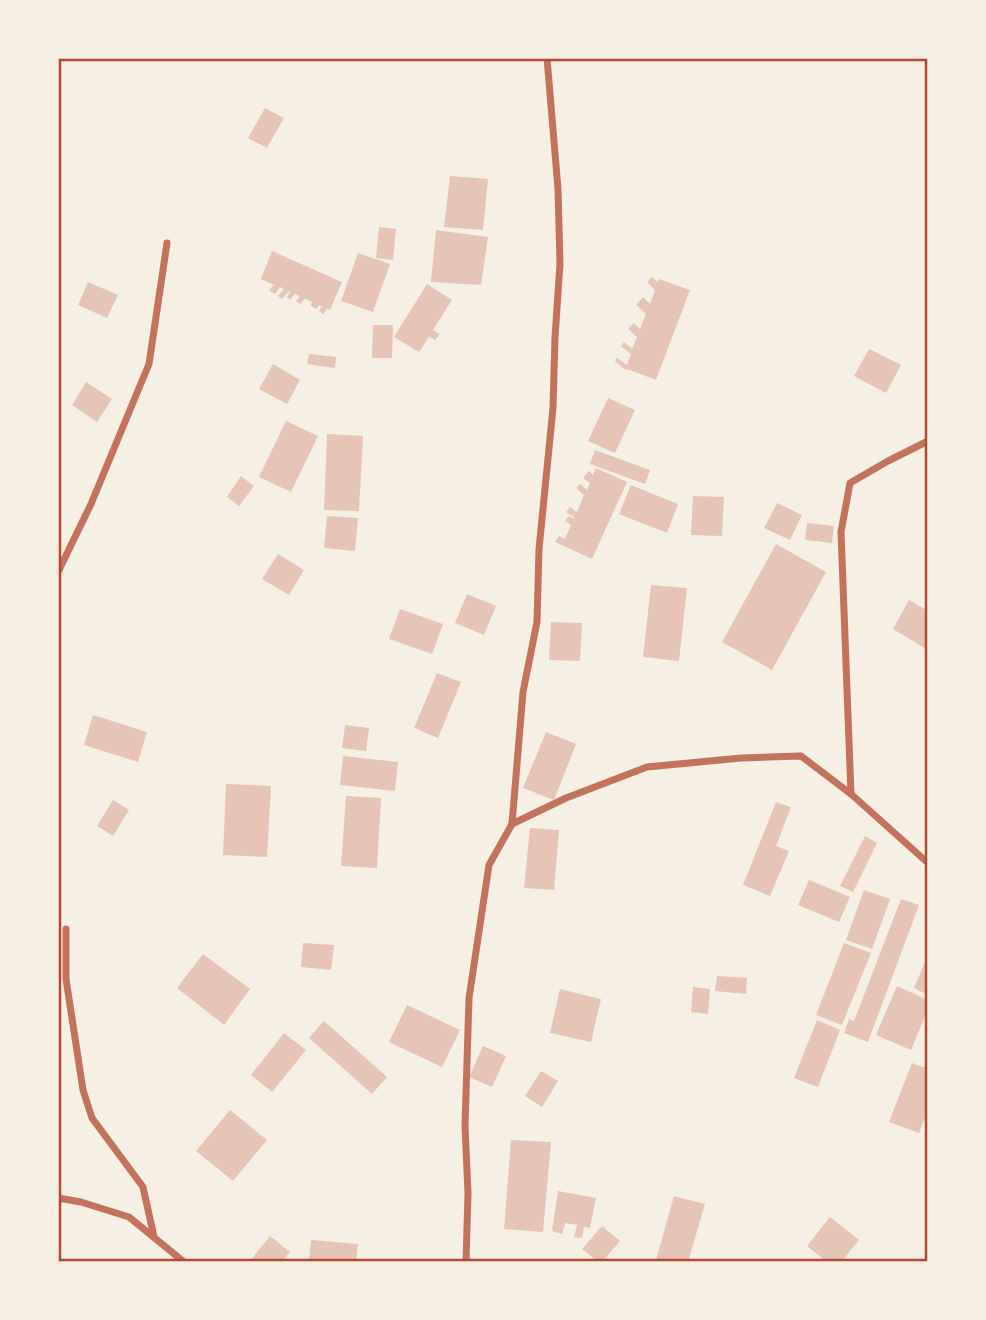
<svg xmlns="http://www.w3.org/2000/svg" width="986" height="1320" font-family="'Public Sans',sans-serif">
<rect width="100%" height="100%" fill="#f6efe4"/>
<g fill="#e6c5b7">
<path d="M265,108L284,118L267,148L248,138Z"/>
<path d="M450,176L488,179L483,230L444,227Z"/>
<path d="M379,227L396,229L393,260L376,258Z"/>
<path d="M436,230L488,237L481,285L431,282Z"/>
<path d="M272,251L342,282L330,310L327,309L323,314L319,311L322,306L319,305L316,309L310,305L312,302L305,299L300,304L296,301L300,296L295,294L290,300L287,297L290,292L289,291L282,299L278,296L284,289L280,287L275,294L269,290L274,285L261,279Z"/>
<path d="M358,253L390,264L373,312L341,301Z"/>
<path d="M652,277L658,282L659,279L690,290L656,380L627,369L626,370L615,361L617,358L627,365L631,354L621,346L624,342L632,349L637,337L628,329L634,323L640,329L646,314L636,305L643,297L650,304L655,290L647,282Z"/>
<path d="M88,282L118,295L107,318L78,305Z"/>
<path d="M427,284L452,300L433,330L440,334L435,340L429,337L419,352L394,337Z"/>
<path d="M373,325H393L392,358H372Z"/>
<path d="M869,349L901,365L886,393L854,376Z"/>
<path d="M309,354L336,357L335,368L307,364Z"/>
<path d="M273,364L300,380L287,404L259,389Z"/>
<path d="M86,382L112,399L97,422L72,405Z"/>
<path d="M608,398L635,410L615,453L588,441Z"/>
<path d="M286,421L318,436L291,492L259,477Z"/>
<path d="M327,434L363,436L359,511L324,510Z"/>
<path d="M595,450L650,470L645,484L590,464Z"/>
<path d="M596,468L627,482L592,559L555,542L559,536L565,539L571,525L565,521L569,516L574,519V517L566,512L570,507L577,512L584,495L576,488L580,484L587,490L590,483L583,478L589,471L593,475Z"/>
<path d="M241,476L254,486L239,506L227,497Z"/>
<path d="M631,485L678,504L667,533L619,514Z"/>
<path d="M693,496L724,497L722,536L691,535Z"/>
<path d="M777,503L802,515L790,540L764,528Z"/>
<path d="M327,516L358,518L355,551L324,548Z"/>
<path d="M807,523L834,526L832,543L805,540Z"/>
<path d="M776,544L826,572L772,670L722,642Z"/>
<path d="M278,554L304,570L289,595L262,579Z"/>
<path d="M651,585L687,588L679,661L643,657Z"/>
<path d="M467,594L496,606L484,635L455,623Z"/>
<path d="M909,600L928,611V650L893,629Z"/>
<path d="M400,609L443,624L432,654L389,639Z"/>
<path d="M551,622L582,623L580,661L549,660Z"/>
<path d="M437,673L461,682L438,738L414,728Z"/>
<path d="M93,715L147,732L138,762L84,745Z"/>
<path d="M345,725L369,728L366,751L342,748Z"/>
<path d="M546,732L576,744L554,800L523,788Z"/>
<path d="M343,756L398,762L395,791L340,785Z"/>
<path d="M226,784L271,786L267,857L223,855Z"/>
<path d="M346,796L381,798L377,868L341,866Z"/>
<path d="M113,800L129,810L113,836L97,826Z"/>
<path d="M776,802L791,807L776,846L789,851L770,896L743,885Z"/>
<path d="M530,828L559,830L554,890L524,888Z"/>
<path d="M865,836L877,843L853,892L840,886Z"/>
<path d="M809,880L850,897L839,922L798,905Z"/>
<path d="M864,890L890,899L872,949L846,940Z"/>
<path d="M901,899L919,905L868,1042L844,1033L849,1019L854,1021Z"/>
<path d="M303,943L334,945L331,970L301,967Z"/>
<path d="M844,943L871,953L842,1025L816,1015Z"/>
<path d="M203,954L250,989L224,1025L177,988Z"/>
<path d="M928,955V995L914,988Z"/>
<path d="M717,976L747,978L746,994L715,991Z"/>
<path d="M897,986L928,1000V1009L911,1050L876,1035Z"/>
<path d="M693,987L710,989L708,1014L691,1012Z"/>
<path d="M560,989L601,999L591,1042L550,1033Z"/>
<path d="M407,1005L460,1030L442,1067L389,1042Z"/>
<path d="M817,1020L840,1030L818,1087L794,1078Z"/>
<path d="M324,1021L387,1077L372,1094L309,1038Z"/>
<path d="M284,1033L306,1050L272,1092L251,1075Z"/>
<path d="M483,1046L506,1056L492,1087L469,1077Z"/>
<path d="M912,1063L928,1069V1110L919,1133L889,1122Z"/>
<path d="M541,1071L558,1081L542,1107L525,1096Z"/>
<path d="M230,1110L267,1140L233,1181L196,1151Z"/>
<path d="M511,1140L551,1142L543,1232L504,1229Z"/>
<path d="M558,1191L596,1198L590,1228L584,1227L582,1238L574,1237L577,1225L565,1223L562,1234L552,1231Z"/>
<path d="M674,1196L705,1204L688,1262H666L656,1260Z"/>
<path d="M830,1217L859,1240L841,1262H827L807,1246Z"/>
<path d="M602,1226L620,1241L602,1262H598L582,1249Z"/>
<path d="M270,1236L290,1252L282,1262H249Z"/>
<path d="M311,1240L358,1244L356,1262H309Z"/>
</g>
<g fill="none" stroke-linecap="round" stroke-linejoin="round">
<g stroke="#c5725c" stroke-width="7">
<path d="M58,572L91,504L149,364L167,243"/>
<path d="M851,794L841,532L850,483L888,461L928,441"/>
<path d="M512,824L523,692L537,622L539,549L553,408L555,337L560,264L558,189L547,58"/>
<path d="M66,929V979L83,1090L92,1118L143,1187L154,1237"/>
<path d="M58,1198L81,1202L129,1217L184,1262"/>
<path d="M466,1262L468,1193L465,1126L469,998L489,865L512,824L566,798L647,767L741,758L801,756L851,794L928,863"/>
</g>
</g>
<rect width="986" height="1320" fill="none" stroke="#f6efe4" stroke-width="119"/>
<rect x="60" y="60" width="866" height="1200" fill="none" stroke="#b5482f" stroke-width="2.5"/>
</svg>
